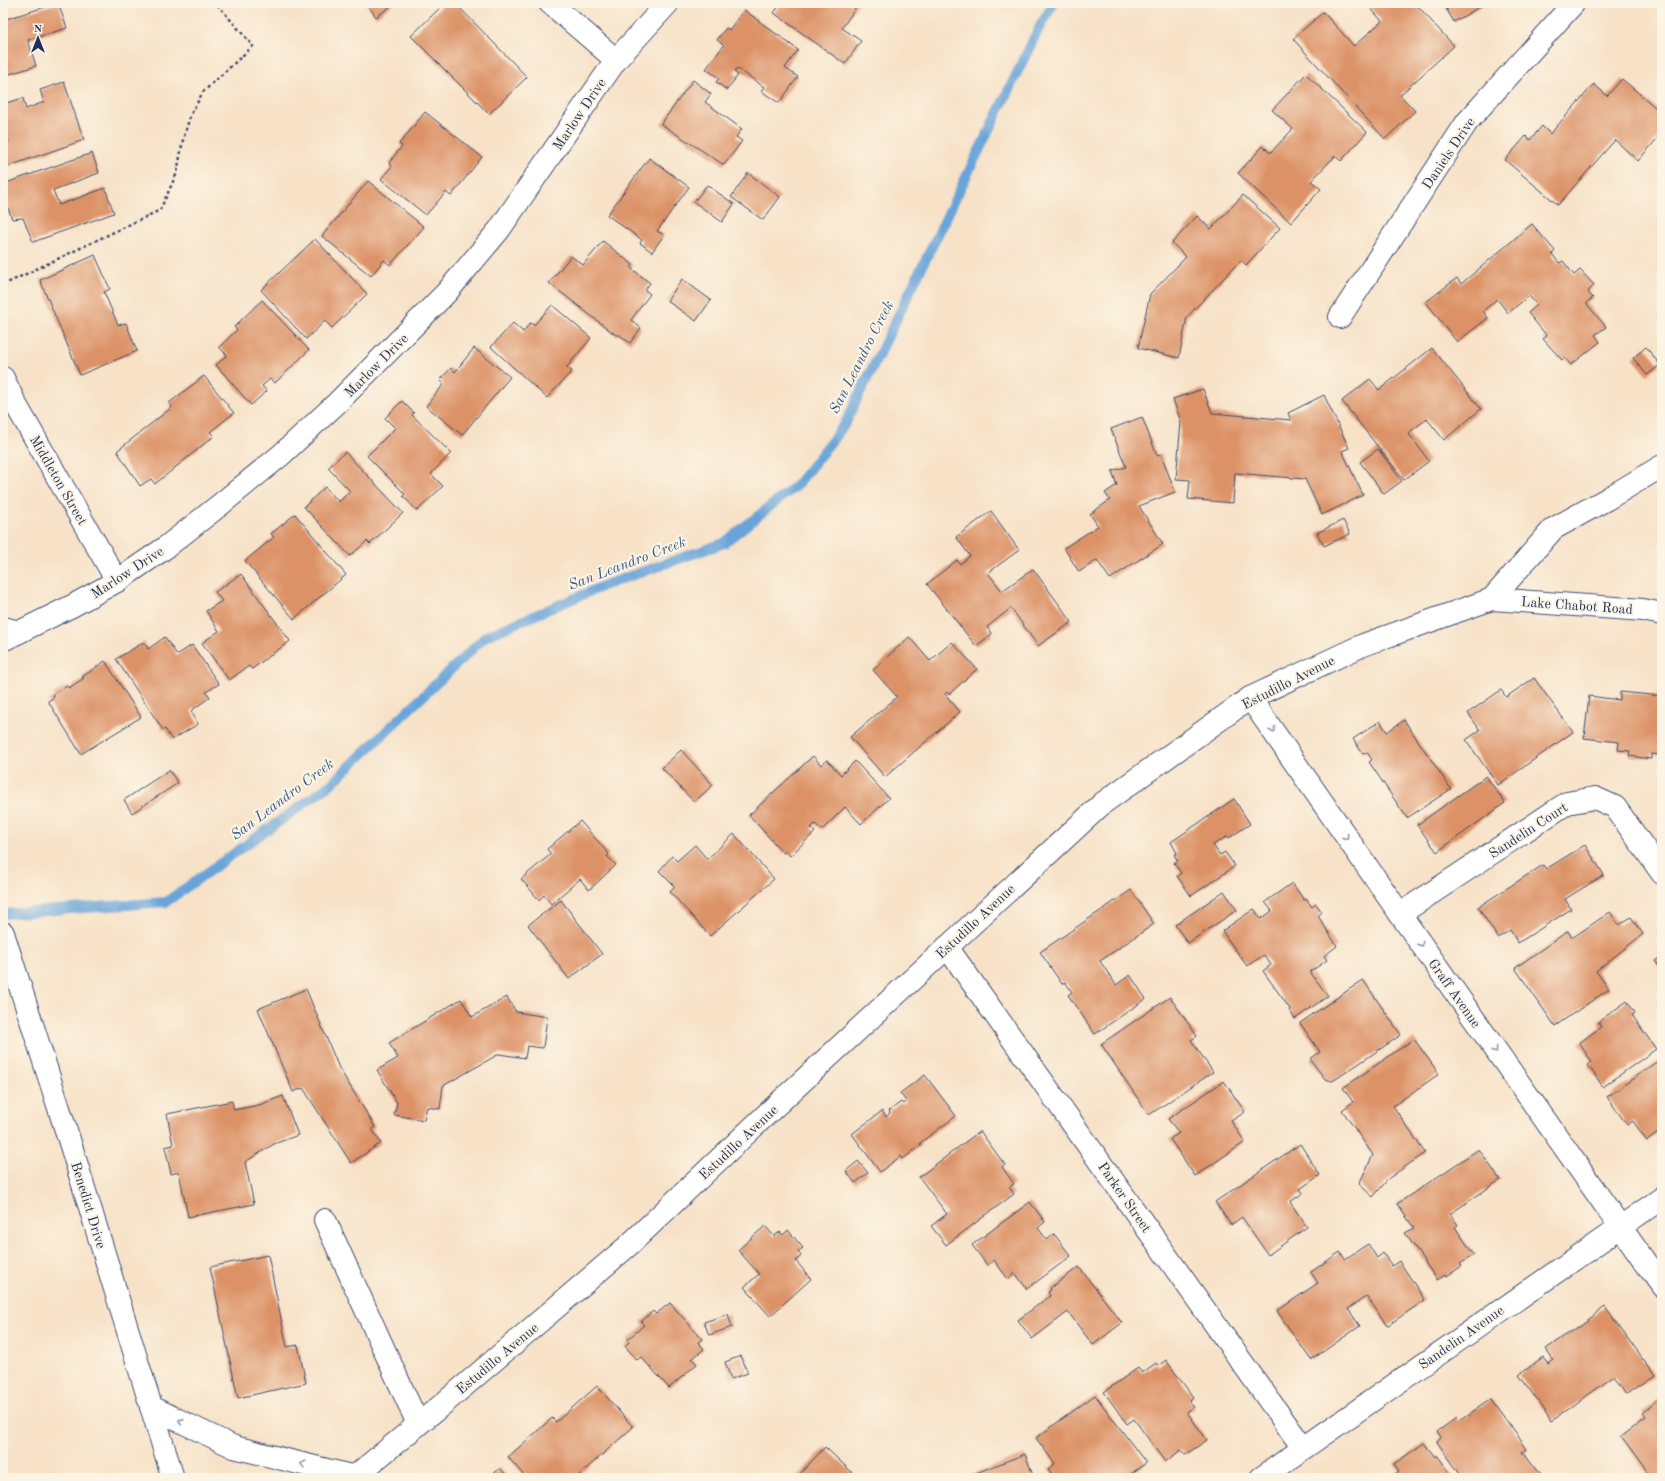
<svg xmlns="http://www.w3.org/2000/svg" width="1665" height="1481" font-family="'Old Standard TT',serif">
<rect width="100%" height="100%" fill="#fcf5e5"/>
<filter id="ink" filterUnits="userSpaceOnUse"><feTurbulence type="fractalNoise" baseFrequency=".025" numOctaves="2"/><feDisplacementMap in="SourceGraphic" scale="8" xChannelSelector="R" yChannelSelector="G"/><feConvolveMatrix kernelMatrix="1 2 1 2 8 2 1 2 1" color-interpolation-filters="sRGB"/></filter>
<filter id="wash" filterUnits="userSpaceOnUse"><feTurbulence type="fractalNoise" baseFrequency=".012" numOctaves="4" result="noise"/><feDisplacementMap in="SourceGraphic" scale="16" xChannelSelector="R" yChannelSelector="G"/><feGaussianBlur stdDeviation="0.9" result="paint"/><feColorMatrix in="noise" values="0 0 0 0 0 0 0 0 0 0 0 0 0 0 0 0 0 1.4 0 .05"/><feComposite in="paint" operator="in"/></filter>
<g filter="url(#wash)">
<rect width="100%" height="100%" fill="#f7e2c8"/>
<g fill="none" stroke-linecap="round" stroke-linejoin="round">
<path stroke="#68a4d9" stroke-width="10" d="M3,914L166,902L330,785L486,636L608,584L724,543L797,485L845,424L1039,28L1054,3"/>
</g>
<g id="blocks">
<g fill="#dc9266">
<path d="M58,3L67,28L28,40L36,66L3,76V20Z"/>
<path d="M366,3H395L376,17Z"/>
<path d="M445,3H455L527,77L489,114L411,36Z"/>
<path d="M781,3H859L842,28L861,41L845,64L774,13Z"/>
<path d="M1366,3H1415L1454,46L1400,95L1415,111L1385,139L1293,39L1323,12L1354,46L1382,21Z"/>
<path d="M1443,3H1486L1454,22Z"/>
<path d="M744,10L798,50L785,68L798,77L779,103L761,91L764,87L737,68L734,72L738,75L727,90L716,82L719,78L706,69L724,45L717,40L726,28L729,30Z"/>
<path d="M1306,74L1367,132L1341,161L1335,156L1311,181L1321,189L1291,223L1238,173L1263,146L1270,153L1293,129L1272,110Z"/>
<path d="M1622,79L1662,113V133L1638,161L1615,140L1558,205L1505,160L1526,136L1530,140L1542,126L1550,134L1594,84L1607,96Z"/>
<path d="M693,80L711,94L705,102L742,129L736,137L742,141L724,165L661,124Z"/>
<path d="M64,82L84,140L3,168V144L9,142L3,124V104L23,98L26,109L44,102L40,90Z"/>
<path d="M425,112L482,157L451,196L446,192L426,215L381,179L392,166L389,163L402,146L399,144Z"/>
<path d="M92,153L99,173L53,190L59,205L105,188L114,213L33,242L23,218L12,219L3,194V184Z"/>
<path d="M649,158L689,187L657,231L664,235L652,252L640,243L642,240L607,215Z"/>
<path d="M748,173L780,197L763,220L731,197Z"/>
<path d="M368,181L424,227L390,265L384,260L371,276L322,236Z"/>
<path d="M707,185L734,204L722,222L694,202Z"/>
<path d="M1243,195L1280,228L1246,265L1241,260L1187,317L1179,358L1138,348L1150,294L1186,257L1172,243L1197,216L1211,229Z"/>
<path d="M1532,224L1555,251L1552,254L1559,263L1563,261L1574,275L1580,270L1594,285L1588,292L1593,298L1586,303L1606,327L1595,335L1600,342L1571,365L1565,358L1562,360L1543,339L1547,336L1528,313L1537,305L1529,296L1508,313L1497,299L1483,311L1488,318L1457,342L1426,302L1457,278L1461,284Z"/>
<path d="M315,239L367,294L332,328L325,321L306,339L261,290Z"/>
<path d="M603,241L633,265L631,268L650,283L645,290L650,294L631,320L641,328L630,343L618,334L617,336L549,283L571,256L583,265Z"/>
<path d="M95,255L110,289L104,292L118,325L126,323L137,351L80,375L40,280Z"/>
<path d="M682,279L711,300L696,321L667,301Z"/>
<path d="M262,300L309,350L275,383L270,379L262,386L267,391L251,405L216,365L227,355L219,347L237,330L234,327Z"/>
<path d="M552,305L591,338L567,367L572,371L547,398L491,347L513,323L523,332L530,323L534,325Z"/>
<path d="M1646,347L1660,365L1647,375L1633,358Z"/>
<path d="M474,348L510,377L462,435L426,406L444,384L440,380L451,368L455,372Z"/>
<path d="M1432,348L1481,409L1444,440L1427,419L1412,430L1409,434L1429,461L1404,480L1342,401L1370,379L1379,390Z"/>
<path d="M204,376L234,413L210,432L214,436L155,484L151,479L140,486L117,451L172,407L169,403Z"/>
<path d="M1203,389L1212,413L1291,420L1288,413L1324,395L1349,448L1342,451L1363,495L1322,515L1305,479L1235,473L1233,503L1188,499L1190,480L1176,479L1181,422L1173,399Z"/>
<path d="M402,401L414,413L412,415L451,453L431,474L443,486L417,511L403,496L405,494L367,456L395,428L385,418Z"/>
<path d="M1142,417L1157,455L1161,454L1175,492L1139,506L1163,544L1110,579L1097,560L1079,572L1064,548L1098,526L1090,514L1110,500L1105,493L1117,485L1112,471L1126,467L1111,429Z"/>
<path d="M1378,449L1402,481L1384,494L1360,462Z"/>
<path d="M345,452L403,513L370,544L367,541L350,556L304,507L325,487L339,502L350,491L328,468Z"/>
<path d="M991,511L1019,550L988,573L1002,591L1033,569L1072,622L1038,646L1011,608L987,627L992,634L976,646L927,584L957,560L960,564L970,556L956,537Z"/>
<path d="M295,514L346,575L294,619L245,561L274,537L271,534Z"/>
<path d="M1343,520L1350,534L1324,546L1317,533Z"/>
<path d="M241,574L290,641L252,669L249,666L229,680L202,643L219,631L206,611L222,601L215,592Z"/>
<path d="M165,637L177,655L192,645L219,684L206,692L210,697L191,711L198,724L172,740L165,729L163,730L116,659L144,642L148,649Z"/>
<path d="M909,637L930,661L952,642L977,669L949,694L947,692L945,694L960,712L885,777L850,737L897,697L873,670Z"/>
<path d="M105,661L141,717L81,754L48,701L54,697L53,694L67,686L69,688L84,678L82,677Z"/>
<path d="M1534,678L1573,732L1498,785L1466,740L1480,730L1468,713L1501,690L1506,697Z"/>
<path d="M1620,692L1662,696V755L1651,754V759L1629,756L1630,751L1618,750L1619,742L1584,738L1589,696L1620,700Z"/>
<path d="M1404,720L1451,789L1407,818L1369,762L1372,760L1367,752L1363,754L1353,739L1380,721L1387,732Z"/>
<path d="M681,750L713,785L694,802L662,768Z"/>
<path d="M813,756L821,765L827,760L841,775L855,761L889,798L861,824L845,807L822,830L815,824L811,828L815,832L790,856L786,851L783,853L749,815Z"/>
<path d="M169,770L178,783L132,813L124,800Z"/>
<path d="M1486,776L1505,803L1437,852L1417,825Z"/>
<path d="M1234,799L1250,824L1229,838L1228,836L1213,845L1220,855L1225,852L1235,866L1191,896L1177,876L1181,873L1174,863L1178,861L1174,855L1177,853L1171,842Z"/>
<path d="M580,821L609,854L607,856L616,865L589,890L580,879L551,904L544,895L539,900L521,879L551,854L547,849Z"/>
<path d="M734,834L774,879L710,936L670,892L675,887L659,871L672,856L677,861L695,845L707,859Z"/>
<path d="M1585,845L1604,875L1565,899L1571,909L1518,943L1510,930L1498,938L1478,907L1543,865L1546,869Z"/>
<path d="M1292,883L1304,900L1306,899L1312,907L1316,904L1322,912L1318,916L1337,946L1324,956L1327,960L1310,972L1328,996L1295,1019L1289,1010L1290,1009L1263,971L1271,965L1264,955L1247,966L1222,931L1254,909L1261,919L1272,911L1265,902Z"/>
<path d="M1131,890L1154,924L1100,961L1116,985L1130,975L1146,999L1095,1034L1068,995L1072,992L1065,982L1062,984L1040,952Z"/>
<path d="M1224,891L1237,910L1188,943L1175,925Z"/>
<path d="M561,900L602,954L569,979L528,925Z"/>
<path d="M1610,912L1619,925L1631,917L1643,934L1596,971L1609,989L1555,1026L1515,968L1568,931L1572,938Z"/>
<path d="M1662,956V971L1655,961Z"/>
<path d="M1363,980L1401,1035L1336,1079L1332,1081L1325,1079L1310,1059L1320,1052L1300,1023Z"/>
<path d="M306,989L339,1068L375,1127L372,1129L381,1143L351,1163L303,1088L293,1092L258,1009Z"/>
<path d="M507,997L516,1012L547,1017L543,1048L527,1046L525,1058L499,1054L443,1086L440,1109L427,1107L424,1120L394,1115L397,1103L377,1070L398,1058L389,1043L461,999L472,1017Z"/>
<path d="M1170,997L1197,1036L1191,1040L1213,1072L1149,1115L1101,1044Z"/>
<path d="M1627,1001L1635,1013L1632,1015L1656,1049L1603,1087L1588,1065L1592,1062L1579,1043L1601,1027L1598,1022Z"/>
<path d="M1414,1039L1439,1074L1393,1106L1425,1153L1389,1178L1373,1197L1359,1184L1373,1155L1342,1110L1353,1102L1343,1088Z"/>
<path d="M1662,1058V1130L1647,1141L1633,1121L1627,1125L1607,1097Z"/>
<path d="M925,1075L956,1116L920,1143L921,1145L903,1159L901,1156L880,1172L852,1134L882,1111L886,1117L890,1113L889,1111L901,1102L903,1104L906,1101L900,1093Z"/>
<path d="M1224,1081L1245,1112L1231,1121L1245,1142L1195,1176L1170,1139L1179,1133L1168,1119Z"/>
<path d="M283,1096L298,1135L274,1144L245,1162L254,1204L188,1217L179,1172L171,1174L165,1147L173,1145L167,1114L232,1101L234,1110L259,1105Z"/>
<path d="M980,1131L1005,1165L1002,1167L1014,1184L1009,1187L1014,1194L946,1245L931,1226L947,1214L919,1177Z"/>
<path d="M1300,1144L1320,1175L1300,1189L1303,1193L1290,1202L1307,1227L1268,1255L1242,1217L1231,1225L1215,1202Z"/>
<path d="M1479,1149L1500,1180L1450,1214L1458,1225L1455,1227L1474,1255L1460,1264L1462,1266L1447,1276L1445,1275L1437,1280L1405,1233L1414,1228L1397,1204Z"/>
<path d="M858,1161L868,1173L855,1183L846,1171Z"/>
<path d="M1030,1202L1045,1222L1038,1228L1047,1240L1054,1234L1071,1256L1027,1289L1015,1273L1008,1279L994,1260L987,1265L972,1245Z"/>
<path d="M765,1226L774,1236L780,1232L783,1235L788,1230L803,1248L798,1252L801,1256L796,1261L811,1279L770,1316L744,1287L759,1274L738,1250Z"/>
<path d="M1368,1244L1377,1258L1383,1253L1392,1266L1399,1261L1425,1300L1387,1326L1367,1296L1348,1309L1360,1326L1311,1360L1277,1311L1318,1283L1311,1272L1340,1252L1345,1259Z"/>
<path d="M268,1255L287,1347L298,1345L306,1383L238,1398L210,1267Z"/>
<path d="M1079,1267L1122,1323L1093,1345L1068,1312L1032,1339L1018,1320L1050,1296L1048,1292L1051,1290L1050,1288Z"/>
<path d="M670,1303L702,1339L698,1342L704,1349L692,1359L697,1364L669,1388L641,1357L637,1360L625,1346L629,1342L627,1340L644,1325L641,1322L653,1311L656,1314Z"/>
<path d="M1605,1307L1654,1375L1625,1395L1613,1377L1552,1421L1519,1375L1543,1357L1548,1363L1553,1359L1546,1349Z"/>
<path d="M728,1314L732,1327L709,1335L704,1322Z"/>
<path d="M741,1356L748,1373L731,1379L725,1362Z"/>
<path d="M1166,1360L1193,1397L1189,1401L1194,1407L1187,1412L1207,1440L1185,1455L1181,1450L1165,1462L1134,1419L1127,1424L1104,1392L1138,1368L1142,1373L1156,1363L1158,1366Z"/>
<path d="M597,1386L633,1427L576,1478H526L508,1457L552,1418L556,1422Z"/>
<path d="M1095,1395L1146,1463L1125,1478H1055L1048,1469L1055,1464L1036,1438Z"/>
<path d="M1662,1397V1478H1651L1620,1436L1646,1416L1643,1412Z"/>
<path d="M1491,1399L1527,1449L1523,1452L1542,1478H1463L1437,1442L1441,1438L1437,1432L1456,1418L1459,1421Z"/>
<path d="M1424,1443L1435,1457L1437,1455L1454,1478H1390L1399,1471L1394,1464Z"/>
<path d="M825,1447L858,1478H796Z"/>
<path d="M1025,1454L1034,1478H963Z"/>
<path d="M500,1468L509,1478H489Z"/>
</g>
</g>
</g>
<g filter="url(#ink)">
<use href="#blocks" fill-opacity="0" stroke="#3c4a6e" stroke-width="1"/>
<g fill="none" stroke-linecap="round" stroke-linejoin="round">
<defs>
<g id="minor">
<path d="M550,3L616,60"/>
<path d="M1340,317L1467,122L1574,3"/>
<path d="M3,378L16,405L117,581"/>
<path d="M1492,599L1643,610L1662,614"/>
<path d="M3,640L72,606L117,581L165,548L221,504L281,455L337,403L447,292L499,230L616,60L668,3"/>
<path d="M1250,698L1400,914L1662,1286"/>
<path d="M1400,914L1567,803L1595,798L1615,807L1662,873"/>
<path d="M3,933L72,1149L173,1478"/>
<path d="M947,947L1303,1448"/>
<path d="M325,1220L418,1424"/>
<path d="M151,1407L234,1447L355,1477"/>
<path d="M353,1478L443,1404L629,1245L769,1112L1103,803L1250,698L1363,645L1492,599L1553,529L1607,499L1662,466"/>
<path d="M1261,1478L1662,1198"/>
</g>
<path id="highway" d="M3,628L19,632"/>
</defs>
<use href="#minor" stroke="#3c4a6e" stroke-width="24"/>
<use href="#highway" stroke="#3c4a6e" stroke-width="24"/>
<path stroke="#3c4a6e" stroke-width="2.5" stroke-dasharray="3 3" stroke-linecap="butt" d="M3,285L160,210L177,173L183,140L190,116L203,92L253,46L216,3"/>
<use href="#minor" stroke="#fff" stroke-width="22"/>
<use href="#highway" stroke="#fff" stroke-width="22"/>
</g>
<defs><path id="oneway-chevron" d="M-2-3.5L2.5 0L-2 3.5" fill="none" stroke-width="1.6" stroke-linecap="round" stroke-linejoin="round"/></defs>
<g stroke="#8d97ae">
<use href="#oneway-chevron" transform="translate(1273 730) rotate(55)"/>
<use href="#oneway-chevron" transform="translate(1346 837) rotate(55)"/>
<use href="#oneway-chevron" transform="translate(1421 944) rotate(55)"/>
<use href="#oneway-chevron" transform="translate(1495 1050) rotate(55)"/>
<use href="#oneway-chevron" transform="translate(181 1421) rotate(-154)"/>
<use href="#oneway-chevron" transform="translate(303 1464) rotate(-166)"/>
</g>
</g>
<g text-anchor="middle" stroke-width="4" stroke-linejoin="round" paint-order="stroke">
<g font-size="14" fill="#1b2f5e" stroke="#fcf5e5">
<text transform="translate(579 114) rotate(-56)" y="5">Marlow Drive</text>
<text transform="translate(1448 153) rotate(-56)" y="5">Daniels Drive</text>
<text transform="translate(376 365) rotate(-45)" y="5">Marlow Drive</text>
<text transform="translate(59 480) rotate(60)" y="5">Middleton Street</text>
<text transform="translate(127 572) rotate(-33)" y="5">Marlow Drive</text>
<text transform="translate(1577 605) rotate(4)" y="5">Lake Chabot Road</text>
<text transform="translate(1288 682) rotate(-27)" y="5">Estudillo Avenue</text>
<text transform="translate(1528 830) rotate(-33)" y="5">Sandelin Court</text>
<text transform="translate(975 921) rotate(-43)" y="5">Estudillo Avenue</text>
<text transform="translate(1455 993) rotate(55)" y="5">Graff Avenue</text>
<text transform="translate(738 1142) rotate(-43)" y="5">Estudillo Avenue</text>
<text transform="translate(1125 1197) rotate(55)" y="5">Parker Street</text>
<text transform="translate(89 1205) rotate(73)" y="5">Benedict Drive</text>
<text transform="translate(1461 1337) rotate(-35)" y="5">Sandelin Avenue</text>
<text transform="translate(497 1358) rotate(-40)" y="5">Estudillo Avenue</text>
</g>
<g font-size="15" font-style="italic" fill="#365889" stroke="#fcf5e5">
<text transform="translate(861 357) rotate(-63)" y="5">San Leandro Creek</text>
<text transform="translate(627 563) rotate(-21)" y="5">San Leandro Creek</text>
<text transform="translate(282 799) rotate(-37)" y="5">San Leandro Creek</text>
</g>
</g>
<rect width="1665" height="1481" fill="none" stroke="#fcf5e5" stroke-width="16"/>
<g transform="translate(38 38)" stroke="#fcf5e5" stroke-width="3" paint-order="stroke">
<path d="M0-3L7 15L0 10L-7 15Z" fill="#1b2f5e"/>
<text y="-6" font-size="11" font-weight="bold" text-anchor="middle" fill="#1b2f5e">N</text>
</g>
</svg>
